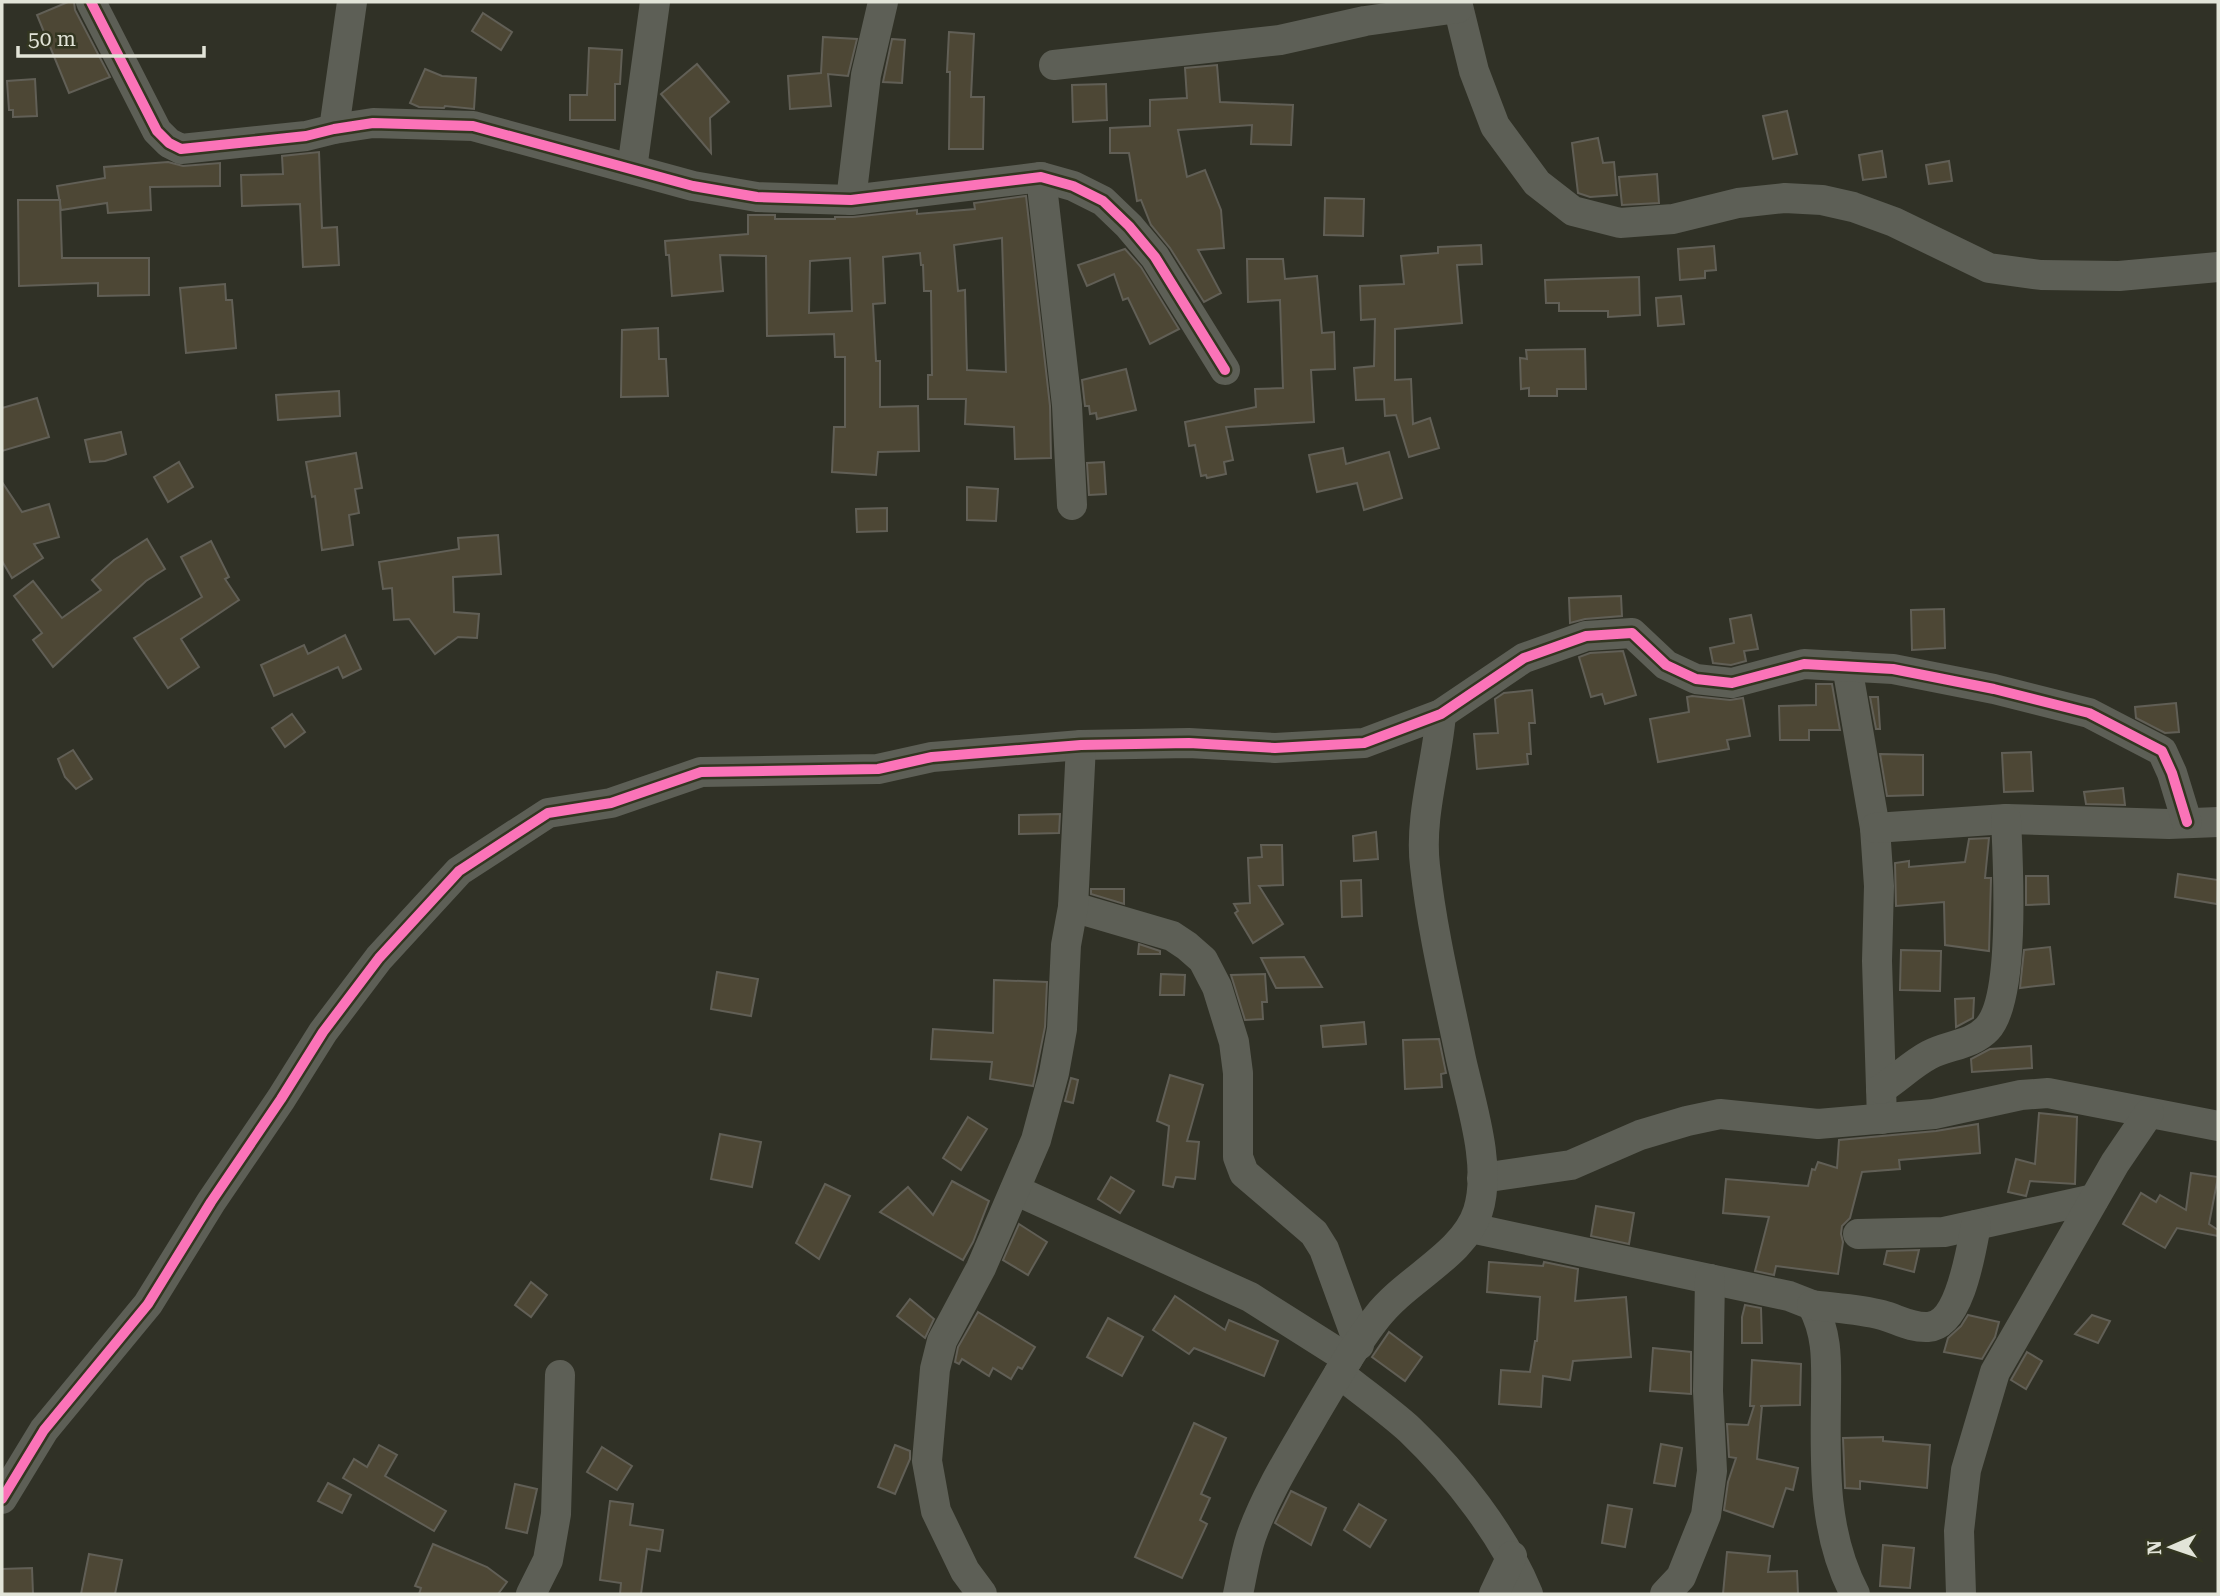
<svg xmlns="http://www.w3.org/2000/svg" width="2220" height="1596" font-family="'Roboto Serif',serif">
<rect width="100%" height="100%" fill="#303126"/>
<g fill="#4d4735" stroke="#615f56" stroke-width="2" fill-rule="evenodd">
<path d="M68,2H74L75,10L110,77L69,93L37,15Z"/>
<path d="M483,13L512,32L501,50L472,31Z"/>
<path d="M949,32L974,34L971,97H984L983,149H949L950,72H947Z"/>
<path d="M823,37L857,39L848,76L828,74L831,106L790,109L788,76L821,73Z"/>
<path d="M892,39L905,40L902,83L883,82Z"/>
<path d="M589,48L622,50L620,84H615V120H570V95H587Z"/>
<path d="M697,64L729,102L710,118L711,153L661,94Z"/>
<path d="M1217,65L1220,102L1293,105L1291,145L1251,144L1252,125L1178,130L1187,177L1205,170L1221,210L1224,248L1198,250L1221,293L1204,302L1170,248L1151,225L1141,200L1137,201L1129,153H1110V128L1150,126V100L1187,98L1185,68Z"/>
<path d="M425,69L442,76L476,78L474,109L445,106L444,108L419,107L410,103Z"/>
<path d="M35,79L37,116L13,117V110H9L7,81Z"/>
<path d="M1106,84L1107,120L1073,122L1072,85Z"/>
<path d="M1787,111L1797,154L1773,159L1763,116Z"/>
<path d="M1598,138L1603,163L1614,162L1617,195L1590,197L1578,193L1572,143Z"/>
<path d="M1882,151L1886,177L1863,180L1859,155Z"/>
<path d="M319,152L322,228L337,227L339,265L303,267L300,204L242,206L241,175L283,174L282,156Z"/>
<path d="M1949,161L1952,181L1929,184L1926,165Z"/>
<path d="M168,162L183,166L220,163V186L150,187L151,210L108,213L107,203L61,210L57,186L105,178L104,167Z"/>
<path d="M1657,174L1659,203L1622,205L1619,177Z"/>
<path d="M1026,196L1050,406L1051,458L1015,459L1014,427L965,424L966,399H928V375H932L931,291H924L923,265H921L920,253L883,257L885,303L873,304L876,361H880V407L918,406L919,451L878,452L876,475L832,472L834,427H845V357H835L834,334L767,336L766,256L720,255L723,291L672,296L669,255H666L665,241L748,234V215H775V219H835V217H853L917,210V214L975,209L974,203ZM1002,238L1006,372L967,370L965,290L958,291L954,245ZM850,258L852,311L809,313L810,261Z"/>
<path d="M1325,198L1364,199L1363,236L1324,235Z"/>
<path d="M18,200H60L62,258H149V295L98,296V283L19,286Z"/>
<path d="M1481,245L1482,264L1457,265L1462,323L1395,329V380L1411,379L1413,424L1430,418L1439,448L1409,457L1396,415L1385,416L1384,399L1356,400L1354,368L1374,366L1375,319L1361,320L1360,286L1404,284L1401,256L1438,253V247Z"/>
<path d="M1714,246L1716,270L1705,271V278L1680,280L1678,249Z"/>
<path d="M1125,249L1141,267L1179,329L1150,344L1128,298L1123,300L1114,274L1087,286L1078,265Z"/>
<path d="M1247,259H1283L1285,279L1317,276L1322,333L1334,332L1335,369L1311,370L1314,422L1226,427L1233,460L1224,462L1226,474L1207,478L1206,475L1201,476L1195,445L1189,446L1185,422L1256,407L1255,389L1283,388L1280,300L1248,302Z"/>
<path d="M1639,277L1640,315L1608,317V311H1559V303H1546L1545,280Z"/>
<path d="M225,284L226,300H232L236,348L186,353L180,288Z"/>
<path d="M1681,296L1684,324L1658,326L1656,298Z"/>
<path d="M658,328L659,359H666L668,396L621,397L622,330Z"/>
<path d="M1585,349L1586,389H1557V396H1529V388L1521,389L1520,358L1527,359L1526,350Z"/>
<path d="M1126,369L1136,410L1097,419L1096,413L1090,414L1089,406H1085L1082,380Z"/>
<path d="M339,391L340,416L278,420L276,395Z"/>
<path d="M37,398L49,437L2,451V408Z"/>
<path d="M121,432L126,454L105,461L90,462L85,440Z"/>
<path d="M1343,448L1346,464L1389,452L1402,498L1364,510L1357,483L1317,492L1309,455Z"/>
<path d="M356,453L362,488L355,489L359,513L349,515L353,545L322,550L315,496L312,497L306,462Z"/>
<path d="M179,462L193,487L168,502L154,477Z"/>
<path d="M1104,462L1106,494L1089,495L1087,463Z"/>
<path d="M2,482L22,512L49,504L59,537L34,544L43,558L12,578L2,561Z"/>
<path d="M967,487L998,489L996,521L967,520Z"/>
<path d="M887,508V531L857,532L856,509Z"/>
<path d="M498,535L501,574L453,577L454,612L479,614L477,638L458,637L435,654L409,619L394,620L392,588L383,589L379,562L459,549L458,538Z"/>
<path d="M147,539L165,569L146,581L53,667L33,640L42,633L14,596L33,581L62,618L101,590L92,580L114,560Z"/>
<path d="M211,541L229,577L225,579L239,600L181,639L199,667L168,688L134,638L202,597L181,557Z"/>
<path d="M1621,596L1622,616L1585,619L1570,623L1569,598Z"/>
<path d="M1944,609L1945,648L1912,650L1911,610Z"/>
<path d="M1751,615L1758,649L1744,651L1746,661L1731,665L1713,663L1710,648L1734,643L1730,619Z"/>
<path d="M345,635L361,669L343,678L338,667L274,696L261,665L304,645L308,654Z"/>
<path d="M1623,651L1636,695L1605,704L1602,694L1591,697L1579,657L1590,653Z"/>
<path d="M1816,684H1832L1840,730H1809V740H1780L1779,706L1816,705Z"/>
<path d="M1532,690L1535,723H1529L1531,754H1527L1528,764L1477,769L1474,734L1498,733L1495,699L1504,693Z"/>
<path d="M1692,696L1730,700L1743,698L1750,736L1727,740L1729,749L1658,762L1650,719L1689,712L1687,697Z"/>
<path d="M1870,697H1878L1880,729H1876Z"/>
<path d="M2176,703L2179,732L2165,733L2136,718L2135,707Z"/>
<path d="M292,714L305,732L285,747L272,728Z"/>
<path d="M73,750L92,779L76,789L65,777L58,759Z"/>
<path d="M2031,752L2033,791L2004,792L2002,753Z"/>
<path d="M1880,754L1923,755V795L1887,796Z"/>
<path d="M2123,788L2125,805L2086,804L2084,792Z"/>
<path d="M1060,814L1059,833L1019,834V815Z"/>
<path d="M1376,832L1378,859L1354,861L1353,836Z"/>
<path d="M1989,838L1985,878H1991L1989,951L1945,945L1944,902L1896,906L1895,863L1909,861V867L1965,862L1969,839Z"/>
<path d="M1261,845H1282L1283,885L1259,886L1283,924L1253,943L1235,913L1238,911L1234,904L1250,903L1248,858L1262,857Z"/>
<path d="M2178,874L2218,880L2217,904L2175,897Z"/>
<path d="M2026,876H2048L2049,904L2026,905Z"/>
<path d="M1361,880L1362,916L1342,917L1341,881Z"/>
<path d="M1091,889H1124V904L1091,894Z"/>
<path d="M1139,944L1160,951V954H1138Z"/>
<path d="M2050,947L2054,984L2020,988L2024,950Z"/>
<path d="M1901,950L1941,951L1940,991L1900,990Z"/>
<path d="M1304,957L1322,987L1276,988L1261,958Z"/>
<path d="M717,972L758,979L751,1016L711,1009Z"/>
<path d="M1161,974L1185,975L1184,995H1160Z"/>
<path d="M1265,974L1267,1002H1262L1263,1019L1245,1020L1231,975Z"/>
<path d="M994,980L1047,982L1045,1027L1033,1086L990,1079L992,1062L931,1059L933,1029L993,1033Z"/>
<path d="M1974,998L1973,1018L1956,1027L1955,999Z"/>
<path d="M1364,1022L1366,1044L1323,1047L1321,1026Z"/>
<path d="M1439,1039L1446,1073L1441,1074L1442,1087L1405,1089L1403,1040Z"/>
<path d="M2031,1046L2032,1068L1972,1072L1971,1059L1990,1049Z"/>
<path d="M1170,1075L1203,1085L1187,1141L1199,1142L1195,1179L1176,1177L1173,1187L1163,1185L1169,1126L1157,1121Z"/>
<path d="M1071,1078L1078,1080L1073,1103L1065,1101Z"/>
<path d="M2039,1113L2077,1117L2075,1184L2030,1181L2026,1196L2008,1192L2016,1159L2035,1164Z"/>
<path d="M968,1117L987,1129L961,1170L943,1158Z"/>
<path d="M1978,1124L1980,1153L1899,1160L1900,1169L1862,1172L1850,1218L1842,1226L1841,1234L1843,1242L1838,1274L1776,1266L1774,1275L1755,1271L1769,1217L1723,1213L1726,1179L1808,1186L1812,1169L1815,1170L1818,1162L1837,1168L1839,1140L1936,1131Z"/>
<path d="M720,1134L761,1142L752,1187L711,1179Z"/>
<path d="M2191,1173L2218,1177L2209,1224L2218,1230V1236L2177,1228L2165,1248L2123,1224L2141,1193L2156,1202L2160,1195L2186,1210Z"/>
<path d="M1111,1177L1134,1191L1120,1213L1098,1199Z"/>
<path d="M952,1181L989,1201L973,1242L963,1260L880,1212L908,1187L933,1215Z"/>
<path d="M825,1184L850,1196L819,1259L796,1243Z"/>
<path d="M1596,1206L1634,1213L1629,1244L1591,1236Z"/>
<path d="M1019,1224L1047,1242L1028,1275L1003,1260Z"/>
<path d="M1919,1250L1914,1272L1884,1264L1887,1251Z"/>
<path d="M1489,1262L1543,1266L1544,1262L1578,1269L1575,1301L1626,1297L1631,1357L1573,1361L1570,1380L1543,1376L1541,1407L1499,1404L1501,1370L1530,1372L1535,1341H1537L1540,1297L1487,1292Z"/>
<path d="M531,1282L547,1295L531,1317L515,1305Z"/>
<path d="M1175,1296L1225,1330L1229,1320L1278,1341L1264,1376L1194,1348L1189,1354L1153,1330Z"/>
<path d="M910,1299L934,1319L925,1338L897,1316Z"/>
<path d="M1745,1305L1761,1308L1762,1343H1742V1317Z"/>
<path d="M978,1312L1035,1347L1022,1369L1018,1367L1011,1379L993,1368L989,1376L962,1359L959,1364L955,1362L958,1347Z"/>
<path d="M1968,1315L1999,1322L1995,1337L1982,1359L1944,1352L1948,1338L1961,1326Z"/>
<path d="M2092,1315L2110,1321L2098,1343L2075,1334Z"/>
<path d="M1108,1318L1143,1337L1122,1376L1087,1357Z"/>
<path d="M1389,1332L1422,1357L1405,1381L1372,1357Z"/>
<path d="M1653,1348L1691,1352V1394L1650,1391Z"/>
<path d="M2027,1352L2042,1361L2026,1389L2011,1380Z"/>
<path d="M1752,1360L1801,1364L1800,1405L1760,1406H1762L1757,1459L1798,1468L1793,1490L1786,1488L1773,1527L1724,1510L1728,1482L1736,1458L1729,1457L1727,1424L1748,1425L1754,1406H1750Z"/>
<path d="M1194,1423L1226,1438L1201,1494L1210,1498L1200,1520L1207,1524L1182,1578L1135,1557Z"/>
<path d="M1883,1437V1441L1930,1445L1927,1488L1860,1481V1489L1845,1488L1843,1438Z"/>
<path d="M1661,1444L1682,1448L1675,1486L1654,1483Z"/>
<path d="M379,1445L397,1455L385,1476L446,1511L434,1531L343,1478L354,1459L367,1467Z"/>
<path d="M895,1445L910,1451V1459L895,1494L878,1487Z"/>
<path d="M602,1447L632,1466L617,1490L587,1472Z"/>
<path d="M328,1483L351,1495L342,1513L318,1501Z"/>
<path d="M515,1484L537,1489L527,1533L506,1528Z"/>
<path d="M1291,1491L1326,1508L1311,1545L1275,1523Z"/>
<path d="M610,1501L633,1504L630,1525L663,1530L660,1551L647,1549L641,1594H620L621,1583L600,1580Z"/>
<path d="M1359,1504L1386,1520L1370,1547L1344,1530Z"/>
<path d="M1608,1505L1632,1509L1625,1547L1602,1543Z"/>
<path d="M433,1544L487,1567L507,1582L498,1594H419L421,1588L415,1586Z"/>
<path d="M1883,1545L1914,1548L1910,1588L1880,1586Z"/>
<path d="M1727,1552L1770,1556L1768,1572L1797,1571L1798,1594H1723Z"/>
<path d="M89,1554L122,1560L115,1594H81Z"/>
<path d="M32,1568L33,1594H2V1569Z"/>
</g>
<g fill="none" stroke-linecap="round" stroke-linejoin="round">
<g stroke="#5d5f56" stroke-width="30">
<path d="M91,2L157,131L169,143L181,149L306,136L334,129L373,123L473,126L693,186L757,197L851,200L1041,177L1073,186L1103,201L1129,226L1155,257L1225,370"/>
<path d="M1457,2L1474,71L1495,126L1537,183L1573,211L1620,223L1673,219L1738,203L1785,198L1822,200L1853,207L1894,222L1989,268L2041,275L2119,276L2218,267"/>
<path d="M1054,65L1280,40L1365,21L1458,8"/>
<path d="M334,129L352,2"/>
<path d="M632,169L655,2"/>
<path d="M1041,177L1067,405L1072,505"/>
<path d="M851,200L866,75L883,2"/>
<path d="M1847,666L1875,828L1879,886L1877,961L1882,1119"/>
<path d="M1875,828L2006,819L2169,824L2218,822"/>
<path d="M1073,907L1172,936L1187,946L1203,960L1217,987L1234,1042L1238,1073V1157L1244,1173L1314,1233L1324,1249L1359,1345"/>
<path d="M1881,1089C1897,1079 1912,1064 1929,1055C1947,1045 1972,1045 1987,1029C2016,999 2008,862 2006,819"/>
<path d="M1482,1178L1571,1165L1640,1135L1687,1121L1720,1114L1818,1124L1934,1114L2021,1095L2048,1093L2218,1126"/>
<path d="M1015,1190L1250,1297L1348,1359"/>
<path d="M1471,1228L1789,1296L1812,1305C1829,1336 1826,1366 1826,1400C1825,1466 1823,1534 1855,1594"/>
<path d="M1858,1234L1944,1232L2094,1199"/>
<path d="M1812,1305C1835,1308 1860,1309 1882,1315C1897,1319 1911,1328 1928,1327C1960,1325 1971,1251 1976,1225"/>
<path d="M1339,1373C1362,1392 1388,1410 1410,1430C1456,1474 1504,1535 1528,1594"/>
<path d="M2,1499L44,1430L148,1304L211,1202L281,1099L323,1032L379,958L459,871L548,813L611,803L701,772L878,769L932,757L1081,745L1189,743L1275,748L1364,743L1441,714L1524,658L1586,636L1632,633L1666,665L1696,679L1732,683L1804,664L1893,669L1994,689L2089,713L2162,751L2172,773L2187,822"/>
<path d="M531,1594L548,1560L556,1514L560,1375"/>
<path d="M982,1594L965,1571L936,1511L927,1461L935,1369L942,1341L981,1268L1036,1140L1054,1073L1062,1029L1066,945L1073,907L1081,745"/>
<path d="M1238,1594C1242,1576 1245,1555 1251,1537C1266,1494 1291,1455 1314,1415C1334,1382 1353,1347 1377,1317C1406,1279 1464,1255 1478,1211C1492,1166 1471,1104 1461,1059C1448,996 1432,931 1425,866C1419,816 1437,764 1441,714"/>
<path d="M1494,1594L1512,1556"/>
<path d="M1665,1594L1681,1577L1706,1515L1712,1471L1708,1391L1710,1279"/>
<path d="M1961,1594L1959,1531L1966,1470L1995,1372L2115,1163L2149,1113"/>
</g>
<defs>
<g id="cycleway">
<path d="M91,2L157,131L169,143L181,149L306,136L334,129L373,123L473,126L693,186L757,197L851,200L1041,177L1073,186L1103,201L1129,226L1155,257L1225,370"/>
<path d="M2,1499L44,1430L148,1304L211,1202L281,1099L323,1032L379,958L459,871L548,813L611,803L701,772L878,769L932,757L1081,745L1189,743L1275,748L1364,743L1441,714L1524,658L1586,636L1632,633L1666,665L1696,679L1732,683L1804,664L1893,669L1994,689L2089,713L2162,751L2172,773L2187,822"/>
</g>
</defs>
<use href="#cycleway" stroke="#333621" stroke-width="15"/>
<use href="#cycleway" stroke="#fb73b8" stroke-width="10"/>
</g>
<rect width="2220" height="1596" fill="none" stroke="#e2e4d8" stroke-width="7"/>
<g transform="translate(2171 1547) rotate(268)" stroke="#333621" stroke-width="5" paint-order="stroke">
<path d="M0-5L12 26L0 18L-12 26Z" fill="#e2e4d8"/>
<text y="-10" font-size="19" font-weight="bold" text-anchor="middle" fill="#e2e4d8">N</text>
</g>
<path d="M18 46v10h186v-10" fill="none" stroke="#e2e4d8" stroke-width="3.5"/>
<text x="28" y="46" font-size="21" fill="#e2e4d8" stroke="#333621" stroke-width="5" paint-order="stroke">50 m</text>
</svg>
